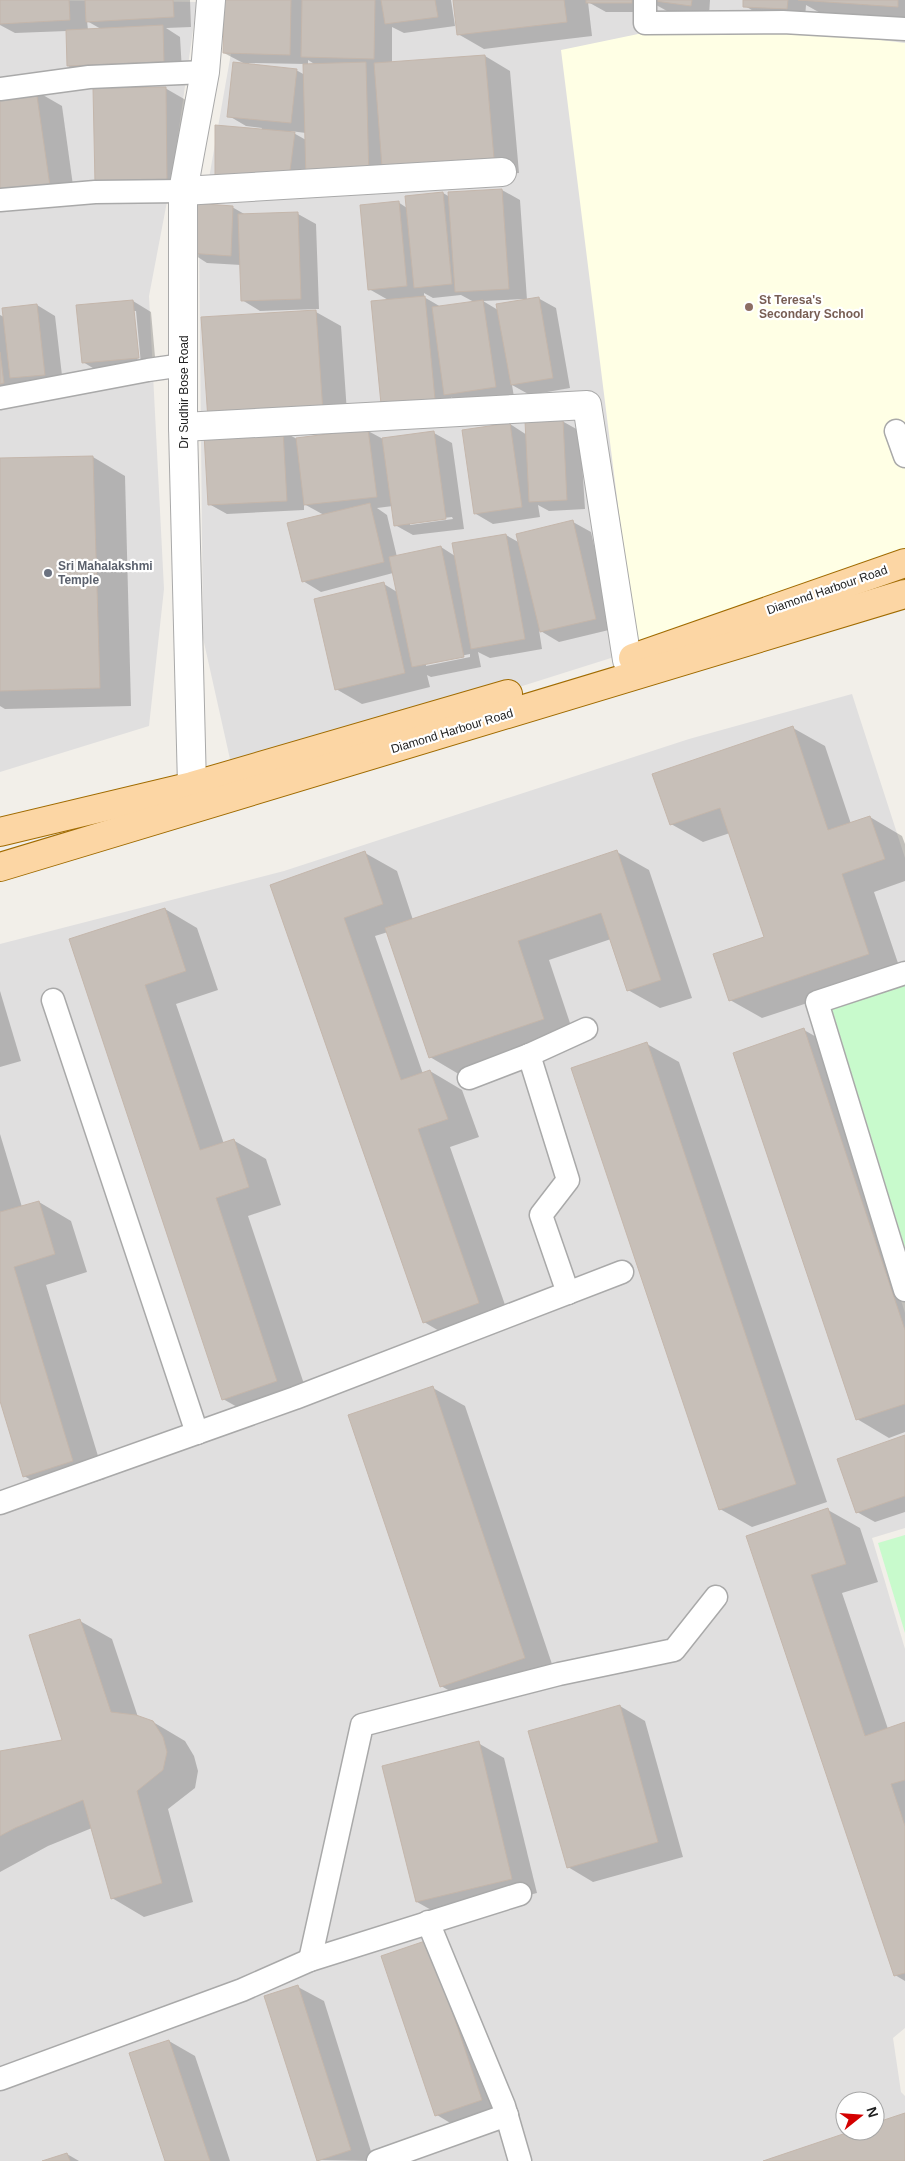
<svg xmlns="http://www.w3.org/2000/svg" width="905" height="2161" font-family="Helvetica,sans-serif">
<rect width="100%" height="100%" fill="#f2efe9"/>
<g fill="#e0dfdf" fill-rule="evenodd">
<path d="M0,0L197,2L173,170L149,296L164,589L149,726L0,772Z"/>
<path d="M233,0H905V561L741,617L234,777L203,638L199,235L237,19Z"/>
<path d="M852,694L905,858V963L805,999L905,1313V1528L872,1538L905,1649V2028L893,2038L901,2092L905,2096V2161H0V944L284,871L689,739ZM845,2101H875V2131H845Z"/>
</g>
<path fill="#ffffe5" d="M801,30L905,43V564L636,650L561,50L643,33Z"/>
<g fill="#c8facc">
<path d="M905,977V1248L830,1003Z"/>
<path d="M905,1535V1633L878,1543Z"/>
</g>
<g fill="#0003" fill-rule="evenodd">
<path d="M0,0H190L191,27L166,28L180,37L182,71L86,76L68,66L67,31L15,33L0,25ZM87,21L101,29L88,30Z"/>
<path d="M225,0H451L455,26L404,33L392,27V63L485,56L510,71L519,173L409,182L394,173V192L333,194L234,191L262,128L246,126L229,116L245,64L224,53ZM308,60L316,65H308ZM249,63L305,64V75L296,70L249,65ZM290,131L306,133V140Z"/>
<path d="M454,0H710L709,15L667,11L649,1V12H606L588,2L592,36L484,49L458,34Z"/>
<path d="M745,0H905V20L824,15L806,5L805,18L762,16L745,6Z"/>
<path d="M165,88L191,103L192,197L121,198Z"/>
<path d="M36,91L62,106L75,200L0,210Z"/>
<path d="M502,190L520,200L527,300L538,298L556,308L570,388L530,395L512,385L514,397L463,404L451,397L452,409L400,414L390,301L369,289L398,202L407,208L443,193L450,197ZM424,293L433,298L461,295L474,302L441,307L424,297ZM523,299V300L498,310L483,301Z"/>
<path d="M232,207L246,215L298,214L316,224L319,309L260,311L242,300L241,265L207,263L190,252Z"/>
<path d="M133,301L151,312L156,368L101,373L83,362ZM133,311H136L141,364H138Z"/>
<path d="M37,305L55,316L63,384L29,388L20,383L21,393L0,396V315L4,317Z"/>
<path d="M316,312L341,326L348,427L282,431L297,439L368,431L383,439L434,433L452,443L464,529L413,535L395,525L393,506L377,508L387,515L397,557L441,547L455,556L506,535L520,543L573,522L591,532L613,629L559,642L539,630L542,649L490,658L478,652L481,667L431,677L427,675L430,687L362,704L336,689L384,584L397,592L393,573L321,592L303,581L324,515L304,504V510L227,514L209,504ZM452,517L453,519L410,525V522ZM470,654V657L426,666V663Z"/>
<path d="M562,421L580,431L585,509L549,511L538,505L540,517L493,524L476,514L510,424L527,435Z"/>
<path d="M93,457L125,476L131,706L5,709L0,706V460Z"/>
<path d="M793,728L825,746L851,824L870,817L902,836L905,844V881L874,892L901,972L762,1018L730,1000L765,938L730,833L703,842L671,824Z"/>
<path d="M617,852L649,870L692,998L660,1008L628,990L611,939L549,960L575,1038L462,1076L430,1057L388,932L375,936L423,1074L430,1071L462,1090L479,1137L450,1147L511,1322L456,1341L424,1322L271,885L365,853L397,871L413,920Z"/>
<path d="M165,909L197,928L218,990L176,1004L224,1144L233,1140L266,1159L281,1205L248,1216L309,1399L255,1417L223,1399L70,940Z"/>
<path d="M0,991L21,1061L0,1067Z"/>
<path d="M804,1030L836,1048L905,1254V1432L889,1438L857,1419Z"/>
<path d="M647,1044L679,1062L827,1502L752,1527L720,1509Z"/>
<path d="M0,1134L22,1207L39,1202L71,1221L87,1272L46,1285L105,1479L56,1494L24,1476L0,1397Z"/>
<path d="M433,1388L465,1406L556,1676L473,1704L441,1686Z"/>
<path d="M905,1436V1512L875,1522L857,1512Z"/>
<path d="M828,1510L860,1528L878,1582L842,1593L888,1729L905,1724V1981L895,1975L748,1537Z"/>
<path d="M80,1621L112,1639L138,1717L153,1722L185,1741L194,1756L198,1771L195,1788L168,1809L193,1902L144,1917L112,1898L92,1828L48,1846L0,1872V1753L64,1741Z"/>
<path d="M620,1706L645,1721L683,1857L593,1882L568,1867Z"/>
<path d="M478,1743L504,1758L537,1893L442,1916L417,1902Z"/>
<path d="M428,1941L507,2114L462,2130L437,2115Z"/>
<path d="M298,1987L324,2001L374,2161L317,2160Z"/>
<path d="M169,2041L195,2056L230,2161H167Z"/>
<path d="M67,2154L79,2161H46Z"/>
</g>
<g fill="#c7bfb8" stroke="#c4b6ab">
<path d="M0,0H69L70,20L0,24Z"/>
<path d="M85,0H173L174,17L86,22Z"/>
<path d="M224,0H291L290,55L223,53Z"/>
<path d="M302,0H375L374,59L301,57Z"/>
<path d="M381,0H435L438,17L385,24Z"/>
<path d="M453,0H564L567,22L457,35Z"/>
<rect x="586" y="0" width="46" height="3"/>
<path d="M648,0H692L691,6Z"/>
<path d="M743,0H788L787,9L743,7Z"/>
<path d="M798,0H898V7Z"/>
<path d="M163,25L164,62L67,66L66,30Z"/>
<path d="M485,55L494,158L382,167L374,63Z"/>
<path d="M233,62L297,69L291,123L227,117Z"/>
<path d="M366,62L369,178L306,180L303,64Z"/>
<path d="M166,87L167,183H95L93,88Z"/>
<path d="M36,89L50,186L0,192V94Z"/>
<path d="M215,125L295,132L289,179L215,182Z"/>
<path d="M502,189L509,289L455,292L448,192Z"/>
<path d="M443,192L452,284L414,288L405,196Z"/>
<path d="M399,201L407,286L368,290L360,205Z"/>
<path d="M191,203L233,206L231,256L188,253Z"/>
<path d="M298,212L301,299L241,301L238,214Z"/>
<path d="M425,296L435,399L381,404L371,301Z"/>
<path d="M539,297L553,378L511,385L496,304Z"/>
<path d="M133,300L139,358L82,363L76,305Z"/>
<path d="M483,300L496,387L444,395L432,307Z"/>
<path d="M37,304L45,375L10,378L2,308Z"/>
<path d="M316,310L323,412L208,420L201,317Z"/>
<path d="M0,352L4,383L0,384Z"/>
<path d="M563,419L567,500L529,502L525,421Z"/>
<path d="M510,423L522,507L474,514L462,430Z"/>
<path d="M368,429L377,497L304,505L296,438Z"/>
<path d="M283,430L287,501L208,505L204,434Z"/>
<path d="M434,431L446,519L394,526L382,438Z"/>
<path d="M93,456L100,688L0,691V458Z"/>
<path d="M370,503L384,562L302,582L287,523Z"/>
<path d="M573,520L596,619L540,632L516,534Z"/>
<path d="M506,534L525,639L471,649L452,543Z"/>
<path d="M441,546L464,657L412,667L389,557Z"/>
<path d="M384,582L405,673L335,690L314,599Z"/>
<path d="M793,726L828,830L870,816L885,859L842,874L869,954L729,1001L713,954L764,937L720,808L670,825L652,774Z"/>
<path d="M617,850L661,980L627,991L601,913L518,941L544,1019L429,1058L385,928Z"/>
<path d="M365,851L383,904L344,918L401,1080L430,1070L448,1119L418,1129L479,1303L423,1323L270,885Z"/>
<path d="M165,908L186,971L145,985L200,1150L234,1139L249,1187L216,1198L277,1381L222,1400L69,939Z"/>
<path d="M804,1028L905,1330V1404L856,1420L733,1053Z"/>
<path d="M647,1042L796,1484L719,1510L571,1068Z"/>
<path d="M39,1201L55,1254L14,1267L73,1461L23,1477L0,1401V1212Z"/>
<path d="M433,1386L525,1658L440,1687L348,1415Z"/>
<path d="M905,1435V1496L856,1513L837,1459Z"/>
<path d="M828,1508L846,1564L811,1575L865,1736L905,1722V1780L891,1784L905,1826V1973L894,1976L746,1536Z"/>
<path d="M80,1619L111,1712L136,1715L153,1721L163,1737L167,1752L163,1770L137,1791L162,1883L111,1899L83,1800L15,1828L0,1836V1751L62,1740L29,1635Z"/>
<path d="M620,1705L658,1842L567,1868L528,1731Z"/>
<path d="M479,1741L512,1879L416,1902L382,1766Z"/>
<path d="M428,1940L482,2100L435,2116L381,1956Z"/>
<path d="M298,1985L351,2150L317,2161L264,1996Z"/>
<path d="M169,2040L210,2161H165L129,2053Z"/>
<path d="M905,2113V2161H763L852,2131H875V2123Z"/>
<path d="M67,2153L70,2161H42Z"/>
</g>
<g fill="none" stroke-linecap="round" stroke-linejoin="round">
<defs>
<g id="service">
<path d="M645,0V23L783,22L905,29"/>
<path d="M0,89L89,77L205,72"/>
<path d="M0,200L95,192L183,191"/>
<path d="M0,398L148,370L183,365"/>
<path d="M896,431L905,456"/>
<path d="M905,973L817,1002L905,1290"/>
<path d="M53,1000L197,1433"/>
<path d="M529,1055L568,1180L541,1215L568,1293"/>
<path d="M469,1078L529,1055L586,1029"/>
<path d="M0,1503L295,1398L622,1272"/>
<path d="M428,1922L504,2106L520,2161"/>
<path d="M310,1960L362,1725L559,1674L674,1650L716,1597"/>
<path d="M0,2079L242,1990L310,1960L520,1894"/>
<path d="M378,2161L507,2115"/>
</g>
<g id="minor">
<path d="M183,191L502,172"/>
<path d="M183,427L587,405L627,660"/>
<path d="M192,786L183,427V191L205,72L211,0"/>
</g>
<g id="primary">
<path d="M633,658L905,563"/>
<path d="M0,832L192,786L508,694"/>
<path d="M0,867L905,594"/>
</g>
</defs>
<use href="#service" stroke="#a9a9a9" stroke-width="25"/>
<use href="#minor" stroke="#a9a9a9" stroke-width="30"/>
<use href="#primary" stroke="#a06b00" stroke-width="30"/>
<use href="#service" stroke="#fff" stroke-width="22"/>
<use href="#minor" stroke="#fff" stroke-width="28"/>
<use href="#primary" stroke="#fcd6a4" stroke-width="28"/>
</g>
<circle fill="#8d6e63" stroke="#fff" stroke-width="2" cx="749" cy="307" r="5"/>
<circle fill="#6b7280" stroke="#fff" stroke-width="2" cx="48" cy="573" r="5"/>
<g text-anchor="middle" stroke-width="4.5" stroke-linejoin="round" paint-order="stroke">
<g font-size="12" font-weight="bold" fill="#785e54" stroke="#fff" text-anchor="start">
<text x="759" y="304">St Teresa's<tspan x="759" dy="14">Secondary School</tspan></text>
</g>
<g font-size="12" fill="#222" stroke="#fff">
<text transform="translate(184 392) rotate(-90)" y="4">Dr Sudhir Bose Road</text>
<text transform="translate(827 590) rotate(-19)" y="4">Diamond Harbour Road</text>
<text transform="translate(452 731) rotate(-17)" y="4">Diamond Harbour Road</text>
</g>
<g font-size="12" font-weight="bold" fill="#5b616d" stroke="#fff" text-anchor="start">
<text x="58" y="570">Sri Mahalakshmi<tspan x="58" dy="14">Temple</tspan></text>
</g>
</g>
<g transform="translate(860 2116) rotate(73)"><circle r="24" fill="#ffffff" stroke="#a7a7a7"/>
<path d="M0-4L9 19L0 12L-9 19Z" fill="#d40000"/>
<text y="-8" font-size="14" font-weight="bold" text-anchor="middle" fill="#222222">N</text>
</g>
</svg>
